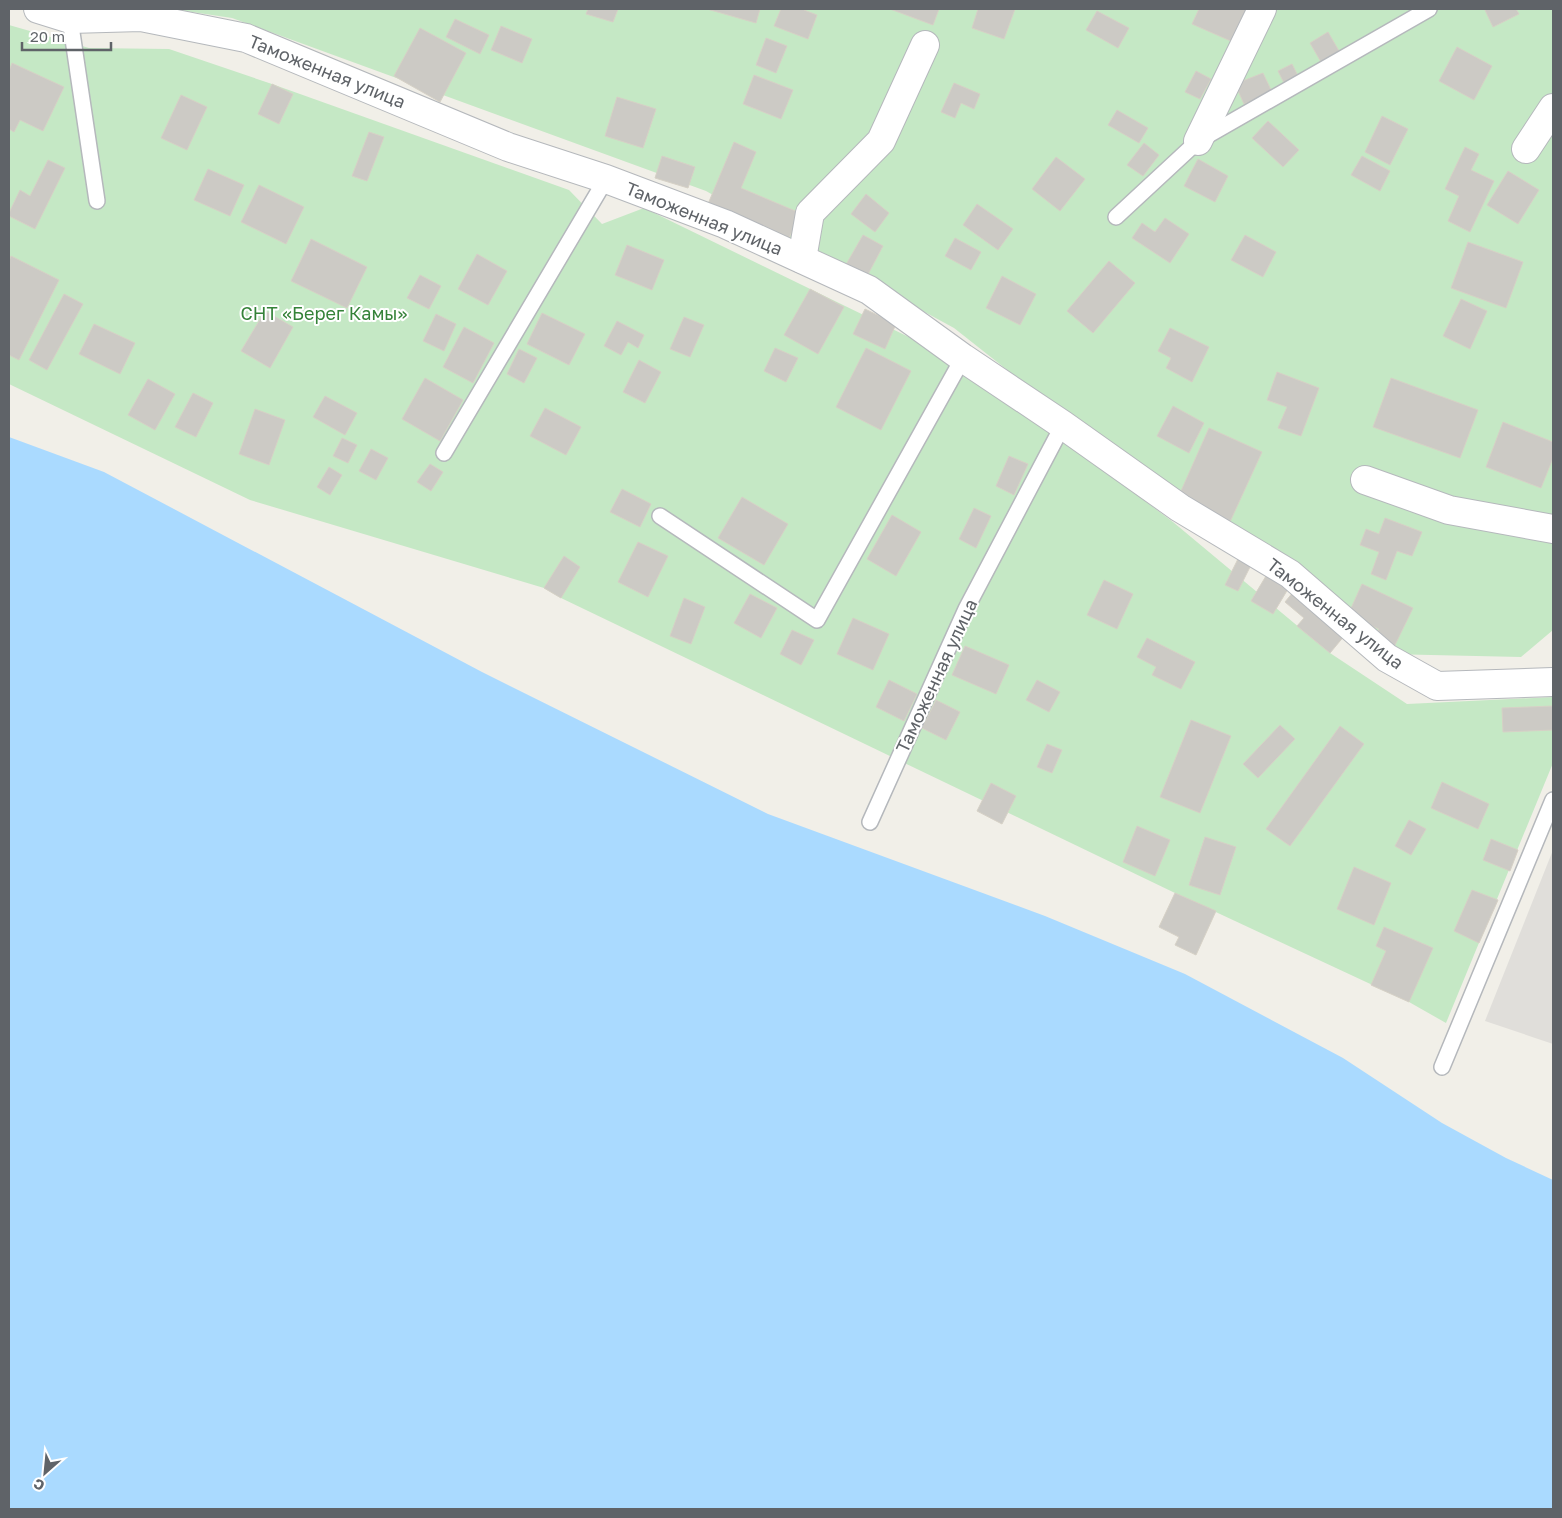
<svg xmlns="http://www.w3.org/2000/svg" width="1562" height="1518" font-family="'Golos Text',sans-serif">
<rect width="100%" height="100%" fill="#f1efe8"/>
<path fill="#e0deda" d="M1553,850V1044L1485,1021Z"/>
<g fill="#c5e8c5">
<path d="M172,9H1553V630L1521,657L1386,654L1172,500L954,328L789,238L706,191L232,18Z"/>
<path d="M9,25L89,48L169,49L272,84L569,190L602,224L644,208L958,361L1173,522L1330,653L1407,704L1553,697V763L1446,1023L1409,1002L1175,893L561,598L544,588L250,500L9,384Z"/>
</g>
<path fill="#aadaff" d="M9,437L104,472L482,672L768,814L1045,916L1185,974L1343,1058L1442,1123L1506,1158L1553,1180V1509H9Z"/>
<g fill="#cccac5" stroke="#d6d1c6">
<path d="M588,9H618L613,22L586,14Z"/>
<path d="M707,9H760L756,23Z"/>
<path d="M781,9H804V10L817,15L808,39L774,26Z"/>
<path d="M890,9H939L933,25Z"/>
<path d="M978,9H1015L1004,39L972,28Z"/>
<path d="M1199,9H1248L1233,42L1192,24Z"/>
<path d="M1487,9H1516L1519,14L1493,27L1485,10Z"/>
<path d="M1097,11L1129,28L1118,48L1086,30Z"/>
<path d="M455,19L489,35L480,54L446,37Z"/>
<path d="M501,26L532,39L522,63L491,50Z"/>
<path d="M420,28L466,53L440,102L394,76Z"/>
<path d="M1328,32L1339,51L1321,62L1310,43Z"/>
<path d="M766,38L787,46L776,73L756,65Z"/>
<path d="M1457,47L1492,66L1474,100L1439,81Z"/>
<path d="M12,63L64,87L43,131L20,120L14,132L9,129V71Z"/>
<path d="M1292,64L1299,78L1285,85L1278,71Z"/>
<path d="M1196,71L1211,79L1200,99L1185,92Z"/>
<path d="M1263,73L1272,92L1244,104L1235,84Z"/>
<path d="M754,75L793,90L781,119L743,104Z"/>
<path d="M954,83L980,94L974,109L961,103L955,118L941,112Z"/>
<path d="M272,84L293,94L279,124L258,114Z"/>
<path d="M181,95L207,107L187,150L161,138Z"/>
<path d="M617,97L656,109L643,148L605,136Z"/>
<path d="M1117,110L1148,128L1139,143L1108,125Z"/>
<path d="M1382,116L1408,129L1390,165L1365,152Z"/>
<path d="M1268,121L1299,150L1283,167L1252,138Z"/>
<path d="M369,132L384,137L367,181L352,176Z"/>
<path d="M734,142L756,152L741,188L800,213L789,238L708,204Z"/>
<path d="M1144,143L1159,155L1143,176L1127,165Z"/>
<path d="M1465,147L1479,154L1471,170L1494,181L1470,232L1448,221L1459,196L1445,189Z"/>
<path d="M662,156L695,167L688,188L655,178Z"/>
<path d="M1362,156L1390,171L1380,191L1351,175Z"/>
<path d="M1056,157L1085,179L1060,211L1032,189Z"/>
<path d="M1198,159L1228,176L1215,202L1184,186Z"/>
<path d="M48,160L65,168L35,229L9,216V213L20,190L30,196Z"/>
<path d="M208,169L244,185L230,216L194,200Z"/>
<path d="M1508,171L1539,190L1518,224L1487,205Z"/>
<path d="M259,185L304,207L286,244L241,222Z"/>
<path d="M866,194L889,213L875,232L851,214Z"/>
<path d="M977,204L1013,229L998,250L963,225Z"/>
<path d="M1165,218L1189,234L1170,263L1132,238L1142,223L1155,232Z"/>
<path d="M863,235L883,246L865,280L844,268Z"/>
<path d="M1245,235L1276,252L1263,277L1231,260Z"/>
<path d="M955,238L981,252L971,270L945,256Z"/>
<path d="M311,239L367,267L347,308L291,281Z"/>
<path d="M1468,242L1523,262L1506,308L1451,288Z"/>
<path d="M627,245L664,260L652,290L615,275Z"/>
<path d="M477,254L507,271L488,305L458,289Z"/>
<path d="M11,256L59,280L19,360L9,355V261Z"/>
<path d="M1109,261L1135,283L1093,333L1067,311Z"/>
<path d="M420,275L441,286L429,309L407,298Z"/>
<path d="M1002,276L1036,294L1020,325L986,308Z"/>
<path d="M810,289L844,307L818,354L784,335Z"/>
<path d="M64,294L83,304L47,370L29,360Z"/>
<path d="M1461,299L1487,311L1470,349L1443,336Z"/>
<path d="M865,309L896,324L885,349L853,334Z"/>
<path d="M265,311L293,327L270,368L241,351Z"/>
<path d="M542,313L585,334L569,365L527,344Z"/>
<path d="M436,314L456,324L444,351L423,341Z"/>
<path d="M684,317L704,325L690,357L670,349Z"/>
<path d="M617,321L644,335L638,348L628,342L621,355L604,346Z"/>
<path d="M94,324L135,343L120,374L79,354Z"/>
<path d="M464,327L494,343L473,383L443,367Z"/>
<path d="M1170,328L1209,347L1192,382L1166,368L1171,358L1158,351Z"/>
<path d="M775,348L798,358L786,382L764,371Z"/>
<path d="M866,348L911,371L881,430L836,407Z"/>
<path d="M519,349L537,358L524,383L507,374Z"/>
<path d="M639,360L661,372L645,403L623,392Z"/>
<path d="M1277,372L1319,388L1301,436L1278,428L1287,407L1267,400Z"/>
<path d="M425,378L463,400L440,441L402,419Z"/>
<path d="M1391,378L1478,410L1460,458L1373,427Z"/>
<path d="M148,379L175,394L155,430L128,415Z"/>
<path d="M193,393L213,403L196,437L175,427Z"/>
<path d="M325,396L357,413L345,435L313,417Z"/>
<path d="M1173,406L1204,423L1189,453L1157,436Z"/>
<path d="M545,408L581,427L566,455L530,436Z"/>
<path d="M255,409L285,420L269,465L239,454Z"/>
<path d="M1503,422L1553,442V458L1541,488L1486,467Z"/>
<path d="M1209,428L1262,452L1229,524L1177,500Z"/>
<path d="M342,438L357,445L348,463L333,456Z"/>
<path d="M371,449L388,458L376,480L359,471Z"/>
<path d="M1009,456L1028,464L1014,495L996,486Z"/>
<path d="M430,464L443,472L431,491L417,482Z"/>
<path d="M329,467L342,475L330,495L317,487Z"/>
<path d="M622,489L651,504L640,527L610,512Z"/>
<path d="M742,497L788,524L764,565L718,538Z"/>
<path d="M974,508L991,516L976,548L959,539Z"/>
<path d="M892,515L921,532L896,576L867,559Z"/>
<path d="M1385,518L1422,532L1412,556L1397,551L1386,580L1371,574L1379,552L1360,545L1366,529L1379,534Z"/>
<path d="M638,542L668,556L648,597L618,582Z"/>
<path d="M564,556L580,567L561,598L544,588Z"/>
<path d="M1239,557L1252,563L1238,591L1225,585Z"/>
<path d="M1266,576L1288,589L1273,614L1251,601Z"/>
<path d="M1104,580L1133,594L1117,629L1087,615Z"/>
<path d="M1362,584L1413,608L1394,647L1375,638L1379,629L1348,615Z"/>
<path d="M1294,591L1345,635L1330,653L1297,626L1304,618L1285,602Z"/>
<path d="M750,594L777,608L761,638L734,623Z"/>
<path d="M684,598L705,607L691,644L670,636Z"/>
<path d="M853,618L889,634L873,670L837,654Z"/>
<path d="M792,630L814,640L801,665L780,654Z"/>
<path d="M1147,638L1195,662L1181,689L1152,675L1156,667L1137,657Z"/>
<path d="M965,646L1009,665L996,694L952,675Z"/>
<path d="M889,680L917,694L904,721L876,707Z"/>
<path d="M1037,680L1060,692L1049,712L1026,700Z"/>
<path d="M936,700L960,712L946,740L922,728Z"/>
<path d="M1553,706V730L1503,732L1502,708Z"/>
<path d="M1191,720L1231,736L1200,813L1160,797Z"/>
<path d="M1280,725L1295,739L1258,778L1243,764Z"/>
<path d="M1340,726L1364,744L1290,846L1266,829Z"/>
<path d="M1047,744L1062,750L1052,773L1037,767Z"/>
<path d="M1442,782L1489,804L1478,829L1431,808Z"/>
<path d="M991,783L1016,796L1002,824L977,811Z"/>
<path d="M1409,820L1426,829L1411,855L1395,846Z"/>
<path d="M1137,826L1170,840L1155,876L1123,862Z"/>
<path d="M1205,837L1236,847L1220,895L1189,885Z"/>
<path d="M1491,839L1518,850L1510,871L1483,860Z"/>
<path d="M1354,867L1391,883L1374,925L1337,909Z"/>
<path d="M1472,890L1498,900L1479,943L1454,931Z"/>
<path d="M1175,893L1216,911L1196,955L1175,945L1179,937L1159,927Z"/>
<path d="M1384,927L1433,948L1409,1002L1371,985L1386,951L1376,946Z"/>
</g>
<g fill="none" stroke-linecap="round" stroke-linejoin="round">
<defs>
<g id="service">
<path d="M70,19L97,201"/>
<path d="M1116,217L1198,141L1429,9"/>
<path d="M444,453L606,179"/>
<path d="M660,516L817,620L963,358"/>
<path d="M870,822L966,609L1063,425"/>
<path d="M1442,1067L1553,800"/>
</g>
<g id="minor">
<path d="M38,9L70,19L141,17L246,38L508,147L606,179L725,224L869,290L963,358L1063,425L1180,508L1290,574L1387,658L1437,686L1553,682"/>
<path d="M1198,141L1262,9"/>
<path d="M1526,149L1553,108"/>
<path d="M802,259L810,213L881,141L925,45"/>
<path d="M1365,480L1449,510L1553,529"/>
</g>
</defs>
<use href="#service" stroke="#b5b8bc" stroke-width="18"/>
<use href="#minor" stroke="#b5b8bc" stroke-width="30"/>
<use href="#service" stroke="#fff" stroke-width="15"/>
<use href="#minor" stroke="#fff" stroke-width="28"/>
</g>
<g text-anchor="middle" stroke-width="4" stroke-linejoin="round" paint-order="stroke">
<g font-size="18" fill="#5f6368" stroke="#fff">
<text transform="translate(327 72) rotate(22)" y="6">Таможенная улица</text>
<text transform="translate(704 219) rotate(22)" y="6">Таможенная улица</text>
<text transform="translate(1335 614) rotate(38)" y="6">Таможенная улица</text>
<text transform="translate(937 676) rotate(-65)" y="6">Таможенная улица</text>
</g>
<g font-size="18" fill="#348238" stroke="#fff">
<text x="324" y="320">СНТ «Берег Камы»</text>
</g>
</g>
<rect width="1562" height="1518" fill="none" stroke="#5f6368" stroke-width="20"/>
<g transform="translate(45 1473) rotate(207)" stroke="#ffffff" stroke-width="4" paint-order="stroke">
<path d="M0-4L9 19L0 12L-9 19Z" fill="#5f6368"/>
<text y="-8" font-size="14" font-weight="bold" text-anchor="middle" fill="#5f6368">С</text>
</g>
<path d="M22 42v8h89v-8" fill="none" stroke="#5f6368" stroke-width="2.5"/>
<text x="30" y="42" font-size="15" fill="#5f6368" stroke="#ffffff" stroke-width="4" paint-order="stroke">20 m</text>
</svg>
